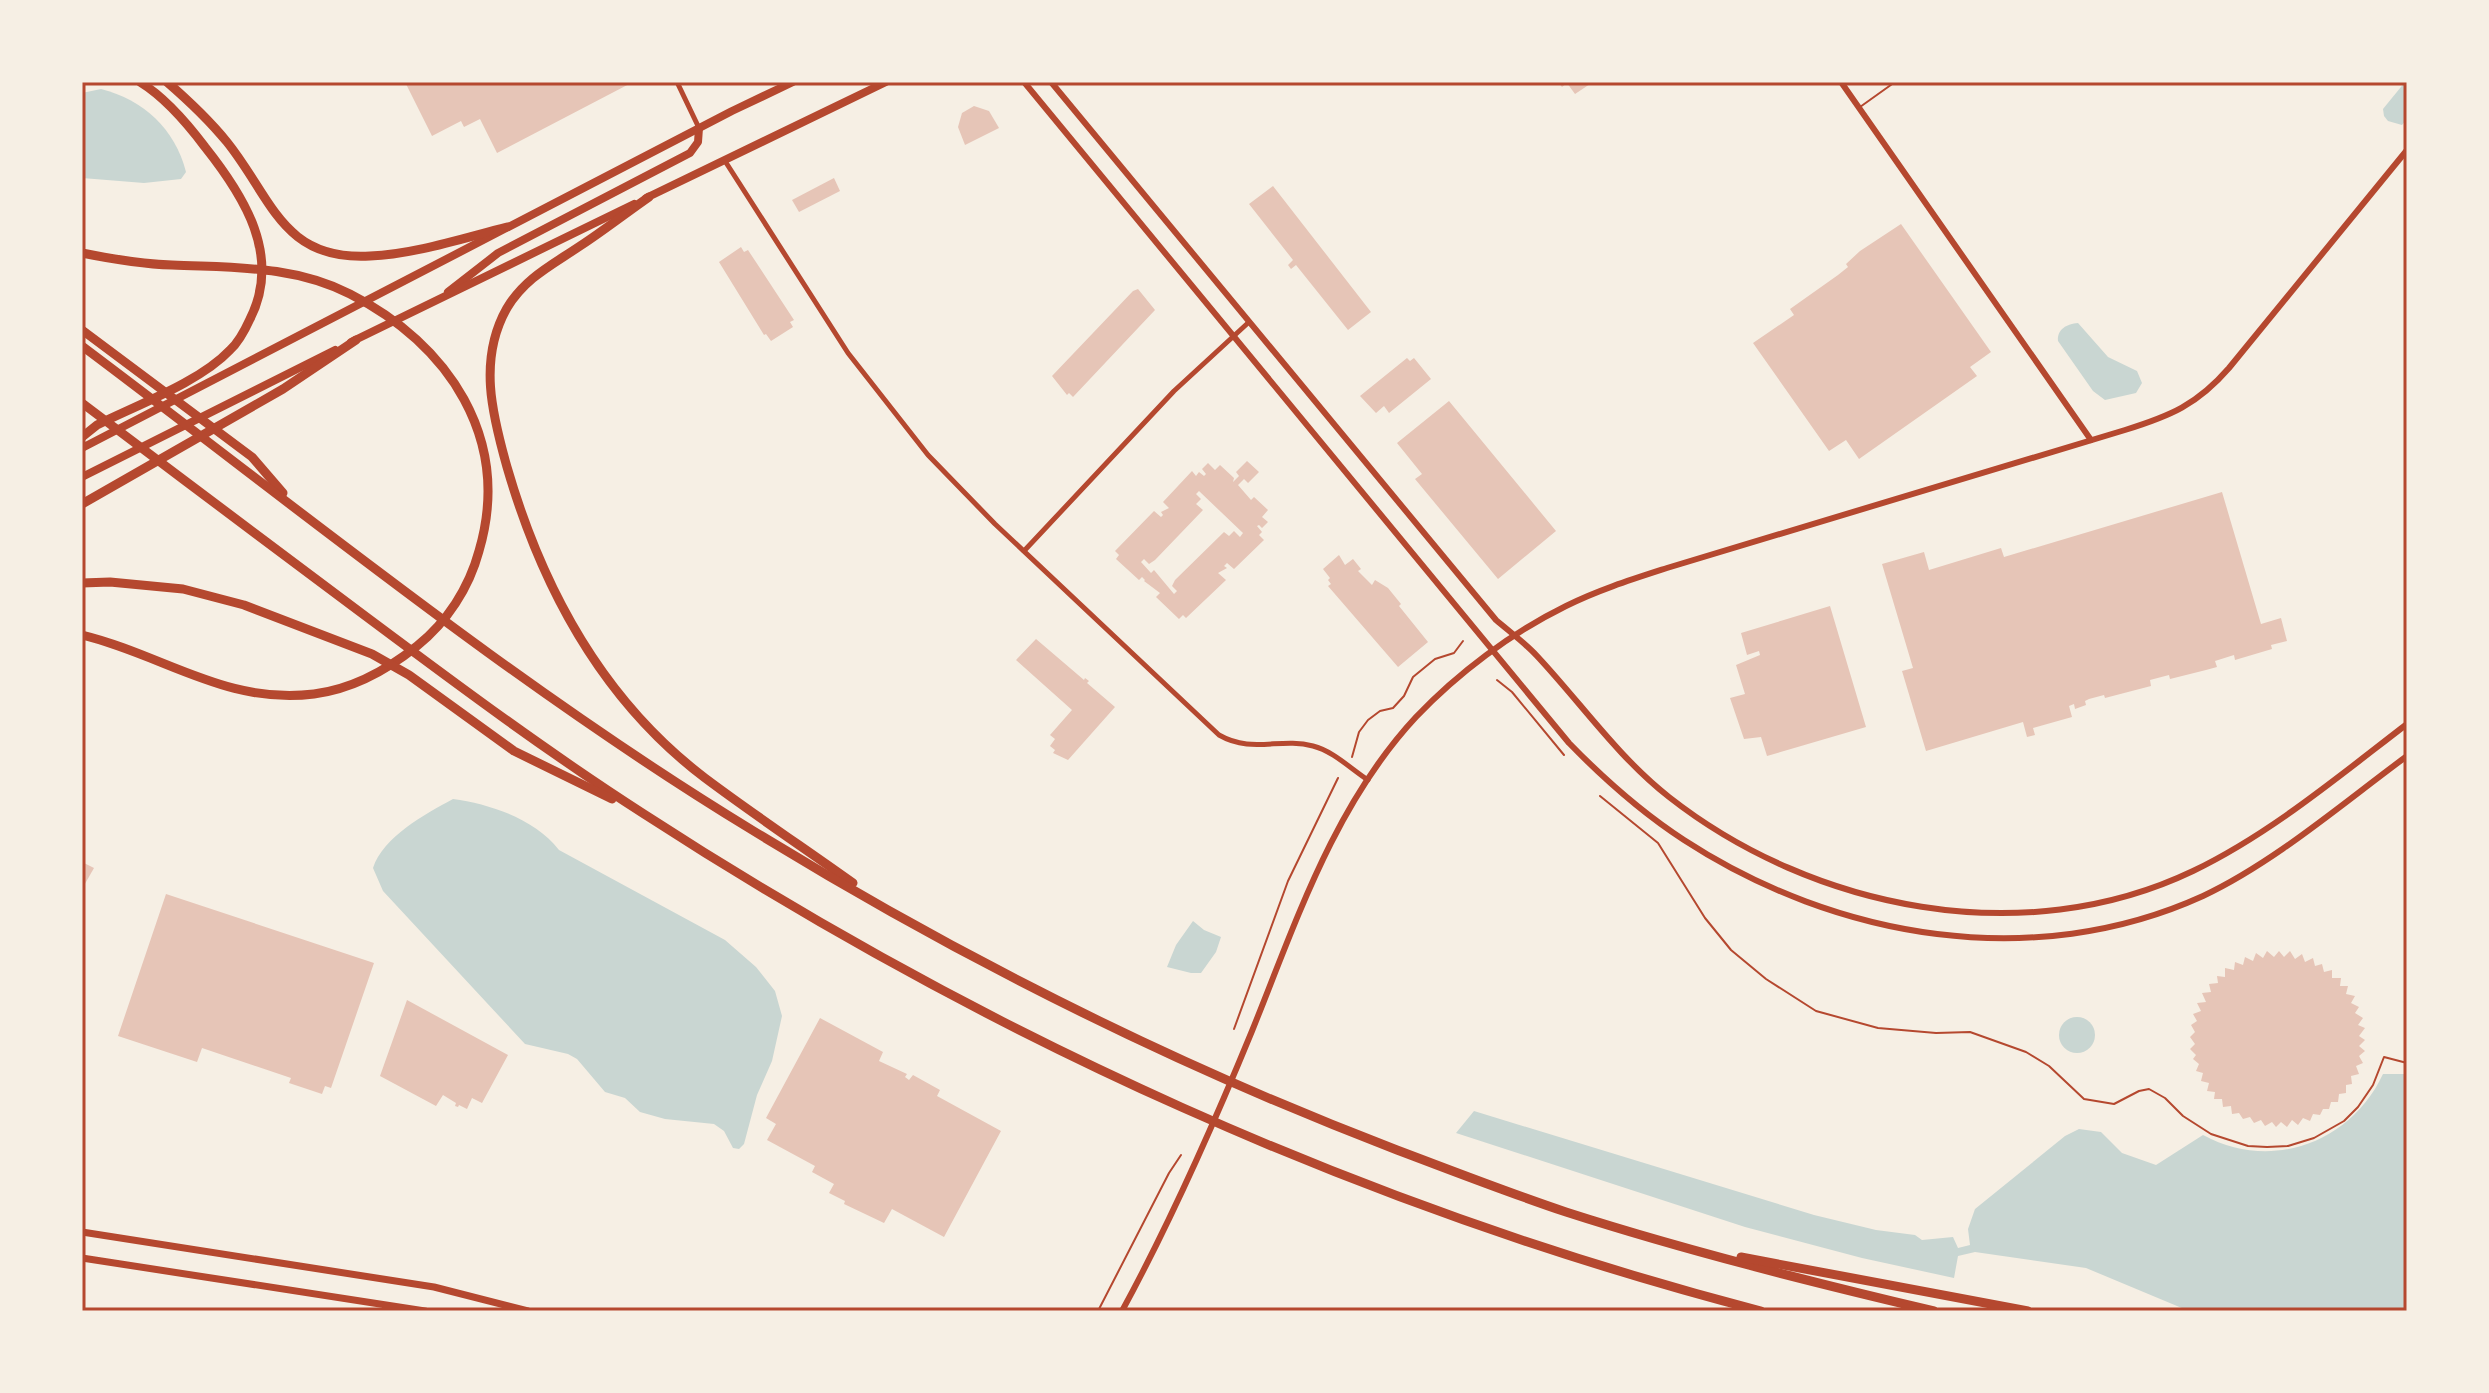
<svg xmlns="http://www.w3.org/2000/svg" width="2489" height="1393" font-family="'Playfair Display',serif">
<rect width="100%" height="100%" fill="#f6efe4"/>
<g fill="#c9d6d2">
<path d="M2405,82H2407V119L2402,125L2388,121L2384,116L2383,109Z"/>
<path d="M101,89C144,100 175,129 186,172L181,179L144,183L82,178V93Z"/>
<path d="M2078,323L2108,357L2137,371L2142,383L2136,393L2105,400L2093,391L2058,341C2057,329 2067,324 2078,323Z"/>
<path d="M453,799C490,804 535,819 559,850L725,940L756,967L775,991L782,1016L772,1061L757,1095L744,1144L739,1149L733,1148L724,1131L714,1124L665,1119L640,1112L625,1098L605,1092L577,1059L568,1054L525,1044L383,891L373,868C383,837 425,814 453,799Z"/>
<path d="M1193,921L1204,930L1221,937L1216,952L1201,973H1191L1167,967L1176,945Z"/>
<circle cx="2077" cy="1035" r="18"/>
<path d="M2383,1074H2407V1311H2189L2086,1268L1975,1252L1958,1256L1954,1278L1862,1258L1745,1227L1456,1133L1474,1111L1814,1215L1876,1230L1915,1235L1922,1240L1953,1237L1958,1248L1970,1245L1968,1229L1975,1209L2065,1136L2079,1129L2101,1132L2122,1153L2156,1165L2203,1135C2271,1172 2351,1143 2383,1074Z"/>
</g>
<g fill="#e6c5b7" fill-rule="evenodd">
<path d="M405,82H633L497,153L480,119L464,127L461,121L432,136Z"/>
<path d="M1558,82H1593L1575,94L1567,83L1562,87Z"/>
<path d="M974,106L989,111L999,128L965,145L958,127L962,113Z"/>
<path d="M834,178L840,191L799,212L792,200Z"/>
<path d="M1273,186L1371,312L1348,330L1296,265L1291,269L1288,265L1293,260L1249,204Z"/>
<path d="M1901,224L1991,352L1970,367L1977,376L1859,459L1846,440L1829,451L1753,343L1794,315L1790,309L1838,275L1848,267L1846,264L1860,251Z"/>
<path d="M741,247L744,252L748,250L794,320L790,322L793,327L771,341L766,334L764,335L719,262Z"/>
<path d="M1138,289L1155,310L1073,397L1069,393L1067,395L1052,376L1133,291Z"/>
<path d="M1407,358L1410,361L1414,358L1431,379L1389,413L1384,406L1376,413L1360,396Z"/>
<path d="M1449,401L1556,531L1498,579L1415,479L1422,474L1397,443Z"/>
<path d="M1247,461L1259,472L1248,483L1244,479L1238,485L1251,500L1254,497L1268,510L1262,517L1268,522L1262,528L1259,525L1257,526L1262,532L1259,535L1264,540L1234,569L1227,563L1224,566L1227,568L1218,573L1226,580L1186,618L1183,615L1179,619L1156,597L1160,593L1144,581L1145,580L1142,577L1139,580L1116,559L1119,555L1115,551L1154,511L1161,517L1163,515L1161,512L1169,508L1163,502L1192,471L1196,476L1199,472L1204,476L1206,474L1202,469L1208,463L1215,470L1220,465L1234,478L1233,482L1239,476L1236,472ZM1199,491L1243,533L1240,537L1234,531L1229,536L1224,532L1175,580L1172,586L1177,591L1174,594L1154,570L1151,573L1141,562L1144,559L1149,564L1155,560L1203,510L1196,504L1201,499L1196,494Z"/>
<path d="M2222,492L2261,624L2281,618L2287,641L2271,645L2272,649L2235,660L2234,655L2215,661L2217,667L2206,670L2170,679L2169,675L2150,680L2151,686L2105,698L2104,695L2089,699L2085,701L2086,705L2075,709L2074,704L2069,706L2072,717L2033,728L2035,735L2027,737L2023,722L1926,751L1902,671L1913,668L1882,564L1924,552L1929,570L2001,548L2004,557Z"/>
<path d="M1339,555L1345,565L1353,559L1361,569L1358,571L1372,585L1375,580L1388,588L1401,604L1399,606L1428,642L1398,667L1328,586L1331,584L1328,580L1330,578L1323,569Z"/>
<path d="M1830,606L1866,727L1767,756L1761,737L1744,739L1730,698L1745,694L1736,665L1760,655L1759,651L1747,655L1741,633Z"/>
<path d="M1036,639L1084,680L1085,678L1089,681L1087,683L1115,707L1068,760L1053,753L1055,750L1050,746L1055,739L1050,735L1072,710L1016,660Z"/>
<path d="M82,862L94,868L82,889Z"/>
<path d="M166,894L374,963L331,1088L325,1086L322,1094L289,1083L291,1078L202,1048L197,1062L118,1036Z"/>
<path d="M2267,951L2274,957L2279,951L2284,957L2290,951L2295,959L2302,954L2305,962L2313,958L2315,966L2322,964L2324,972L2332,970V978H2341L2340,986H2348L2346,994L2355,996L2351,1003L2359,1007L2355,1013L2363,1018L2358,1025L2365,1028L2359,1036L2365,1040L2359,1046L2365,1051L2359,1056L2363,1063L2356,1066L2359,1074L2351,1076L2352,1084L2346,1085V1093L2339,1094L2338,1102H2331L2329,1109H2323L2320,1115L2313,1114L2310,1121L2303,1118L2298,1125L2292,1120L2287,1127L2281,1122L2276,1127L2272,1122L2265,1126L2261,1120L2254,1123L2250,1117L2243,1119L2239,1113L2232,1114L2231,1106L2223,1107L2222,1099H2214L2215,1092L2207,1091L2209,1083L2201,1081L2203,1073L2196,1071L2199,1064L2193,1059L2196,1055L2190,1049L2195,1044L2190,1037L2195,1032L2191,1025L2197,1021L2193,1014L2201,1011L2197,1003L2206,1002L2202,993L2211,992L2209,984L2218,983L2217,976L2225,977V968L2234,970L2235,962L2243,965L2245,957L2253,961L2256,953L2263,958Z"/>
<path d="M407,1000L508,1055L482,1103L472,1098L467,1109L459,1105L458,1107L455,1106L456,1103L443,1095L436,1106L380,1076Z"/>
<path d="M820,1018L883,1052L879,1061L907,1074L905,1077L909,1080L913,1075L940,1090L937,1096L1001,1131L944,1237L892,1209L884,1223L844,1204L845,1201L829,1193L834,1184L812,1172L815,1166L767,1140L776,1124L766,1118Z"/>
</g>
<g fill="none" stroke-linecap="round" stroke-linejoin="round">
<g stroke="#b5482f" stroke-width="2">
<path d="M1497,680L1512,692L1564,755"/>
<path d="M1352,757L1359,732L1368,720L1380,711L1393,708L1404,696L1413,677L1435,659L1454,653L1463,641"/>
<path d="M1600,796L1658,843L1705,918L1731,950L1766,979L1816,1011L1878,1028L1936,1033L1970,1032L2026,1052L2049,1066L2084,1099L2114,1104L2139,1091L2149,1089L2165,1098L2183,1116L2211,1134L2248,1146L2267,1147L2288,1146L2314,1138L2344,1121L2358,1107L2373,1085L2384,1057L2407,1063"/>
<path d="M1234,1029L1288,881L1338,778"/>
<path d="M1098,1311L1169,1173L1181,1155"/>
</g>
<path stroke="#b5482f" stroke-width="2" d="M1860,107L1895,82"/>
<g stroke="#b5482f" stroke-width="5">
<path d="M677,82L699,128"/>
<path d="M725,161L848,353L928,455L995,524L1219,735C1252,754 1280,737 1313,746C1333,751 1351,769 1368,780"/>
<path d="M1024,551L1174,391L1249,322"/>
</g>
<g stroke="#b5482f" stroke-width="6">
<path d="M1024,82L1569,743C1604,779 1641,812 1684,840C1836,939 2034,973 2203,896C2275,862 2343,803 2407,756"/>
<path d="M1051,82L1496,620C1510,632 1525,643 1537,656C1581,703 1618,757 1669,797C1813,910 2024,952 2193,871C2270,834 2339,776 2407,724"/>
<path d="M1841,82L2091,440"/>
<path d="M1122,1311C1171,1221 1213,1126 1252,1031C1296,922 1334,805 1416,717C1458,673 1511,633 1566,606C1598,590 1633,579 1667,568L2125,430C2170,416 2197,405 2229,368L2407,150"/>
</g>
<g stroke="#b5482f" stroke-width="7">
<path d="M82,1232L434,1287L528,1311"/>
<path d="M82,1258L425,1311"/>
</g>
<g stroke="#b5482f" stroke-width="8">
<path d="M646,198L886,82"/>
<path d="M448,292L498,253L690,153L698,142L699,128"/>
<path d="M351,342L634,204"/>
<path d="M82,448L732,111L793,82"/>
<path d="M82,477L335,350"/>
</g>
<g stroke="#b5482f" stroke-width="9">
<path d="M167,82C189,101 209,120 227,142C272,198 282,261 370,256C416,254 463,238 507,227"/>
<path d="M649,197C626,213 603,231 580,246C552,265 525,278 507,308C478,359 492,414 507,467C542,588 602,700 705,778C753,814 804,848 853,883"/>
<path d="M82,253C112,259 142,264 172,265C234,268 293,265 350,294C449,344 512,439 479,551C469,588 447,622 417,646C387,670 353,689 314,694C226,705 164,655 82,635"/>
<path d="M82,330L252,457L283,493"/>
<path d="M82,346C302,511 517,687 752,830C957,956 1172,1064 1397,1150C1453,1171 1509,1193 1566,1212C1687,1251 1811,1282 1934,1311"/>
<path d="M82,403C177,475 273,547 368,618C459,686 549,753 644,814C987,1037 1364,1208 1761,1311"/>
<path d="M82,437L97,425C137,405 200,382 230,350C239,342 245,330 250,319C282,256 244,196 205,147C187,123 166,98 140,82"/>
<path d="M82,504L283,389L356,340"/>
<path d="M82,583L110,582L183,589L244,605L372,654L409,675L514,751L612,799"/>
<path d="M1741,1257L2028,1311"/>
</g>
</g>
<rect width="2489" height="1393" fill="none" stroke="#f6efe4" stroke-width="168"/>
<rect x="84" y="84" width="2321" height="1225" fill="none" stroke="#b5482f" stroke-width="3"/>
</svg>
